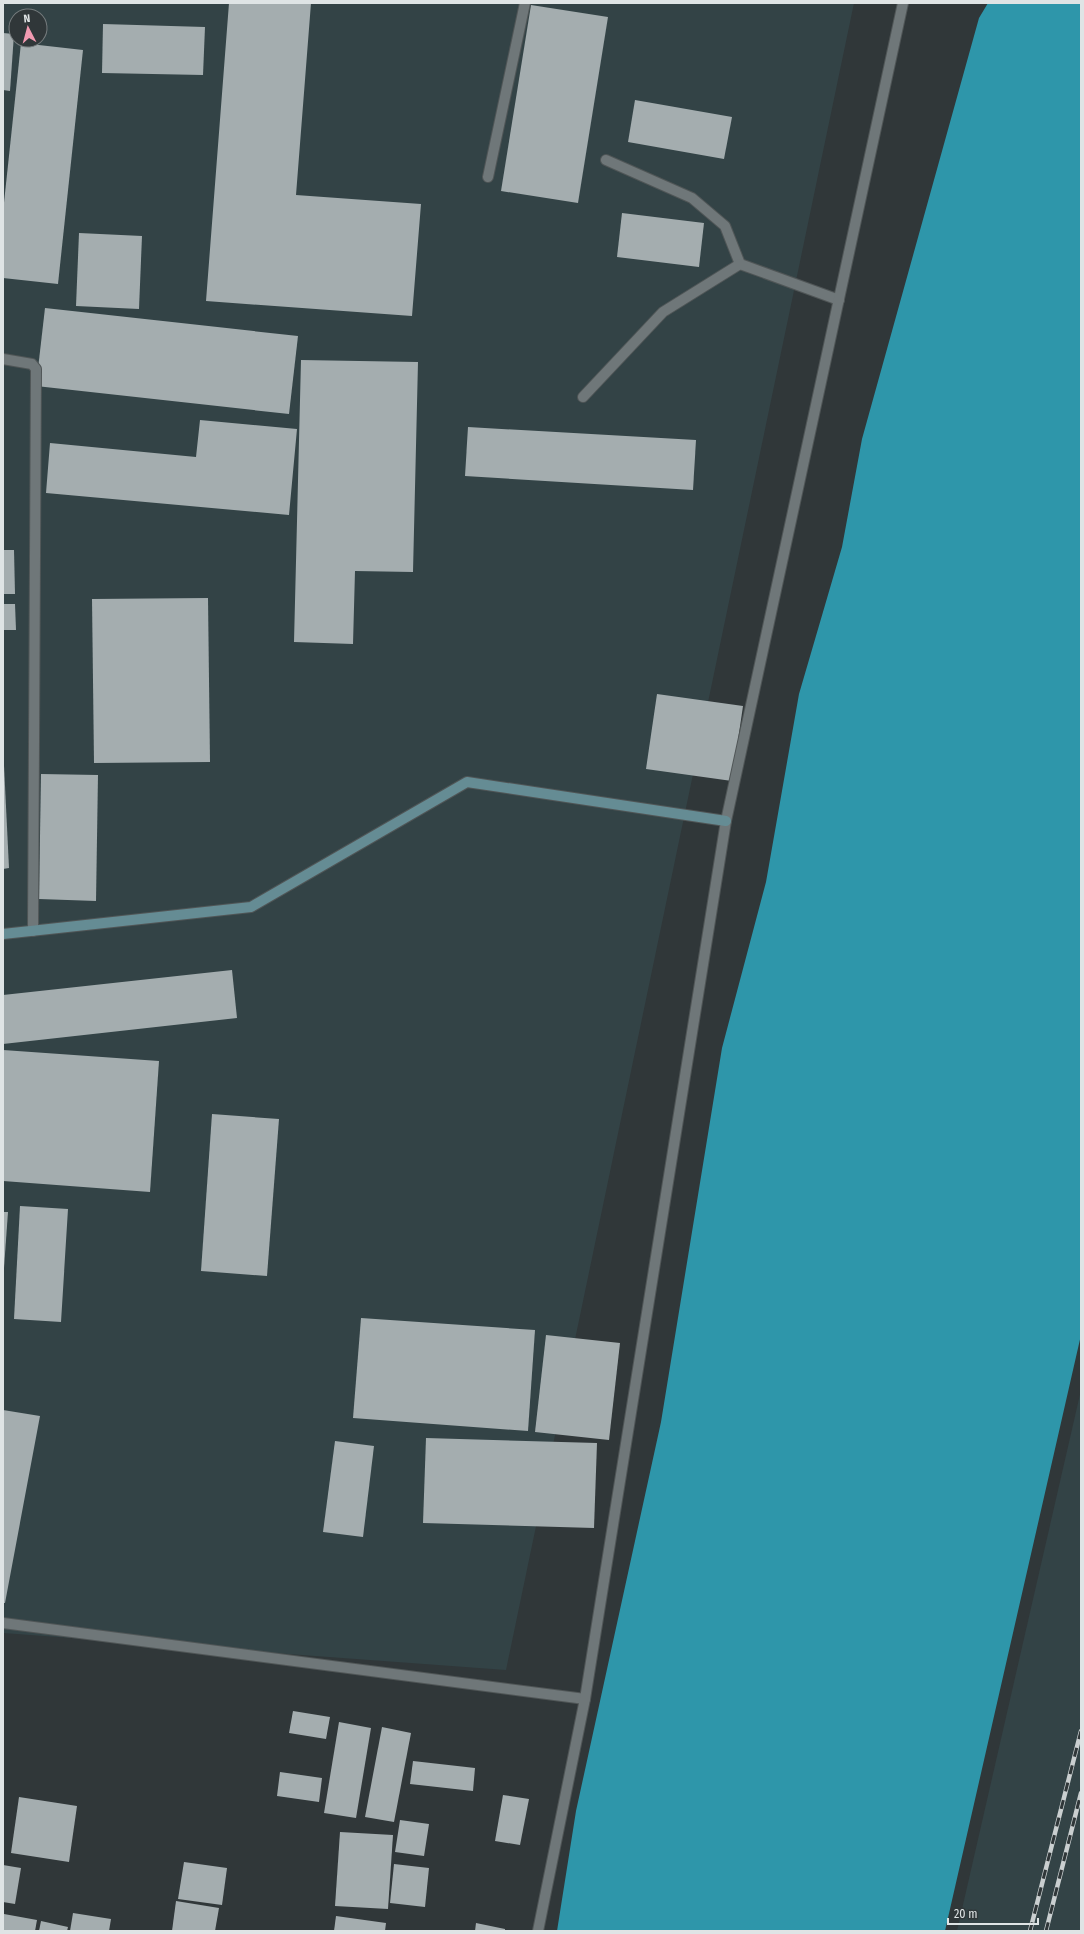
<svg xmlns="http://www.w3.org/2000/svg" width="1084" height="1934" font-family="'Fira Sans Condensed',sans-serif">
<rect width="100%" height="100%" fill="#303739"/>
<g fill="#334346" fill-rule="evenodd">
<path d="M3,3H854L506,1670L3,1633ZM16,16H40V40H16Z"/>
<path d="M1081,1390V1931H957Z"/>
</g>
<path fill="#2e96aa" d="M988,3H1081V1335L945,1931H557L576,1811L661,1422L722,1048L766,882L799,694L842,547L862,439L979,18Z"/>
<g fill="#a4adaf">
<path d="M229,3H311L296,195L421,204L412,316L206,301Z"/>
<path d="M531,5L608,17L578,203L501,191Z"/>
<path d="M103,24L205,27L203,75L102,73Z"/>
<path d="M3,33L14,34L10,91L3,90Z"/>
<path d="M21,43L83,50L58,284L3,278V212Z"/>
<path d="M635,100L732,117L724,159L628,142Z"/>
<path d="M622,213L704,223L699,267L617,257Z"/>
<path d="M79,233L142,236L139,309L76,306Z"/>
<path d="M45,308L298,336L289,414L36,386Z"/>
<path d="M301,360L418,362L413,572L355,571L353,644L294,642Z"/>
<path d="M200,420L297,429L289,515L46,493L50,443L196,457Z"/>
<path d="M468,427L696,440L693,490L465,476Z"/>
<path d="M3,550H14L15,594H3Z"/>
<path d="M208,598L210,762L94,763L92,599Z"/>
<path d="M3,604H15L16,630H3Z"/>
<path d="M657,694L743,706L732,781L646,769Z"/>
<path d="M3,745L9,868L3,869Z"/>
<path d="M41,774L98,775L96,901L39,899Z"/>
<path d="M232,970L237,1018L3,1044V995Z"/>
<path d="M3,1050L159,1061L150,1192L3,1181Z"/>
<path d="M212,1114L279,1119L267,1276L201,1271Z"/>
<path d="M20,1206L68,1209L61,1322L14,1319Z"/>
<path d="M3,1212H8L4,1268H3Z"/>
<path d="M361,1318L535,1330L528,1431L353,1418Z"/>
<path d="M546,1335L620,1343L609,1440L535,1432Z"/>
<path d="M3,1410L40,1416L5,1603H3Z"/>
<path d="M426,1438L597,1443L594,1528L423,1523Z"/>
<path d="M335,1441L374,1446L363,1537L323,1532Z"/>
<path d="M293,1711L330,1717L326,1739L289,1733Z"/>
<path d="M339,1722L371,1728L356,1818L324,1813Z"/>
<path d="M382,1727L411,1733L394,1822L365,1817Z"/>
<path d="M413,1761L475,1768L473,1791L410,1784Z"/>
<path d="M280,1772L322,1778L319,1802L277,1796Z"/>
<path d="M503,1795L529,1799L520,1845L495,1841Z"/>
<path d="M19,1797L77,1806L69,1862L11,1853Z"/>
<path d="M400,1820L429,1824L424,1856L395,1852Z"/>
<path d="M340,1832L393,1835L388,1909L335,1906Z"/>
<path d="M184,1862L227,1868L222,1905L178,1899Z"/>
<path d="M394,1864L429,1868L425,1907L390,1903Z"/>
<path d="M3,1865L21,1868L15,1904L3,1902Z"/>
<path d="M176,1901L219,1908L215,1931H172Z"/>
<path d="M73,1913L111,1919L109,1931H70Z"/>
<path d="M4,1914L37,1920L35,1931H3Z"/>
<path d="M336,1916L386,1923L385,1931H334Z"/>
<path d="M41,1921L68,1927L67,1931H39Z"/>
<path d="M476,1923L505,1929V1931H475Z"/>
</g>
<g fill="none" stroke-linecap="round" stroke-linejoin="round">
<defs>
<g id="lane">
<path d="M606,160L692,198L725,226L740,264"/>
<path d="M488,177L525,3"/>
<path d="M583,397L663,312L740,264L839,300"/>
</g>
<g id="street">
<path d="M3,359L32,364L36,369L33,931"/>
<path d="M3,1623L585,1699"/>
<path d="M538,1931L585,1699L726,821L903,3"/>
</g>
<path id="secondary" d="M3,934L251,907L467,782L726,821"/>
</defs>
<use href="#lane" stroke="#505657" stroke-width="12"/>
<use href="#street" stroke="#505657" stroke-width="12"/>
<use href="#secondary" stroke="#505657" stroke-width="12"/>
<use href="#lane" stroke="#6f7779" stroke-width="10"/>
<use href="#street" stroke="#6f7779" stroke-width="10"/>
<use href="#secondary" stroke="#658c94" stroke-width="10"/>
<defs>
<g id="rail">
<path d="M1030,1931L1081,1731"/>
<path d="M1046,1931L1081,1793"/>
</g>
</defs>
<use href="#rail" stroke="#cacfd0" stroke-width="4.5"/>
<use href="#rail" stroke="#303739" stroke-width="3" stroke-dasharray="9" stroke-linecap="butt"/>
</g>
<rect width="1084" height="1934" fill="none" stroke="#dfe4e5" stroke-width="8"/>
<g transform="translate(28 28) rotate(354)"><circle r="19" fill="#303739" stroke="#767c7e"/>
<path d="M0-3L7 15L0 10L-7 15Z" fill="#f19ab1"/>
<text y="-6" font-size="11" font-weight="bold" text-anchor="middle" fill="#dfe4e5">N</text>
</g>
<path d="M948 1918v6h90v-6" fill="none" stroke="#dfe4e5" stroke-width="2"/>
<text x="954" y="1918" font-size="12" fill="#dfe4e5" stroke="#303739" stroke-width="3" paint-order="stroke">20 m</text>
</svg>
